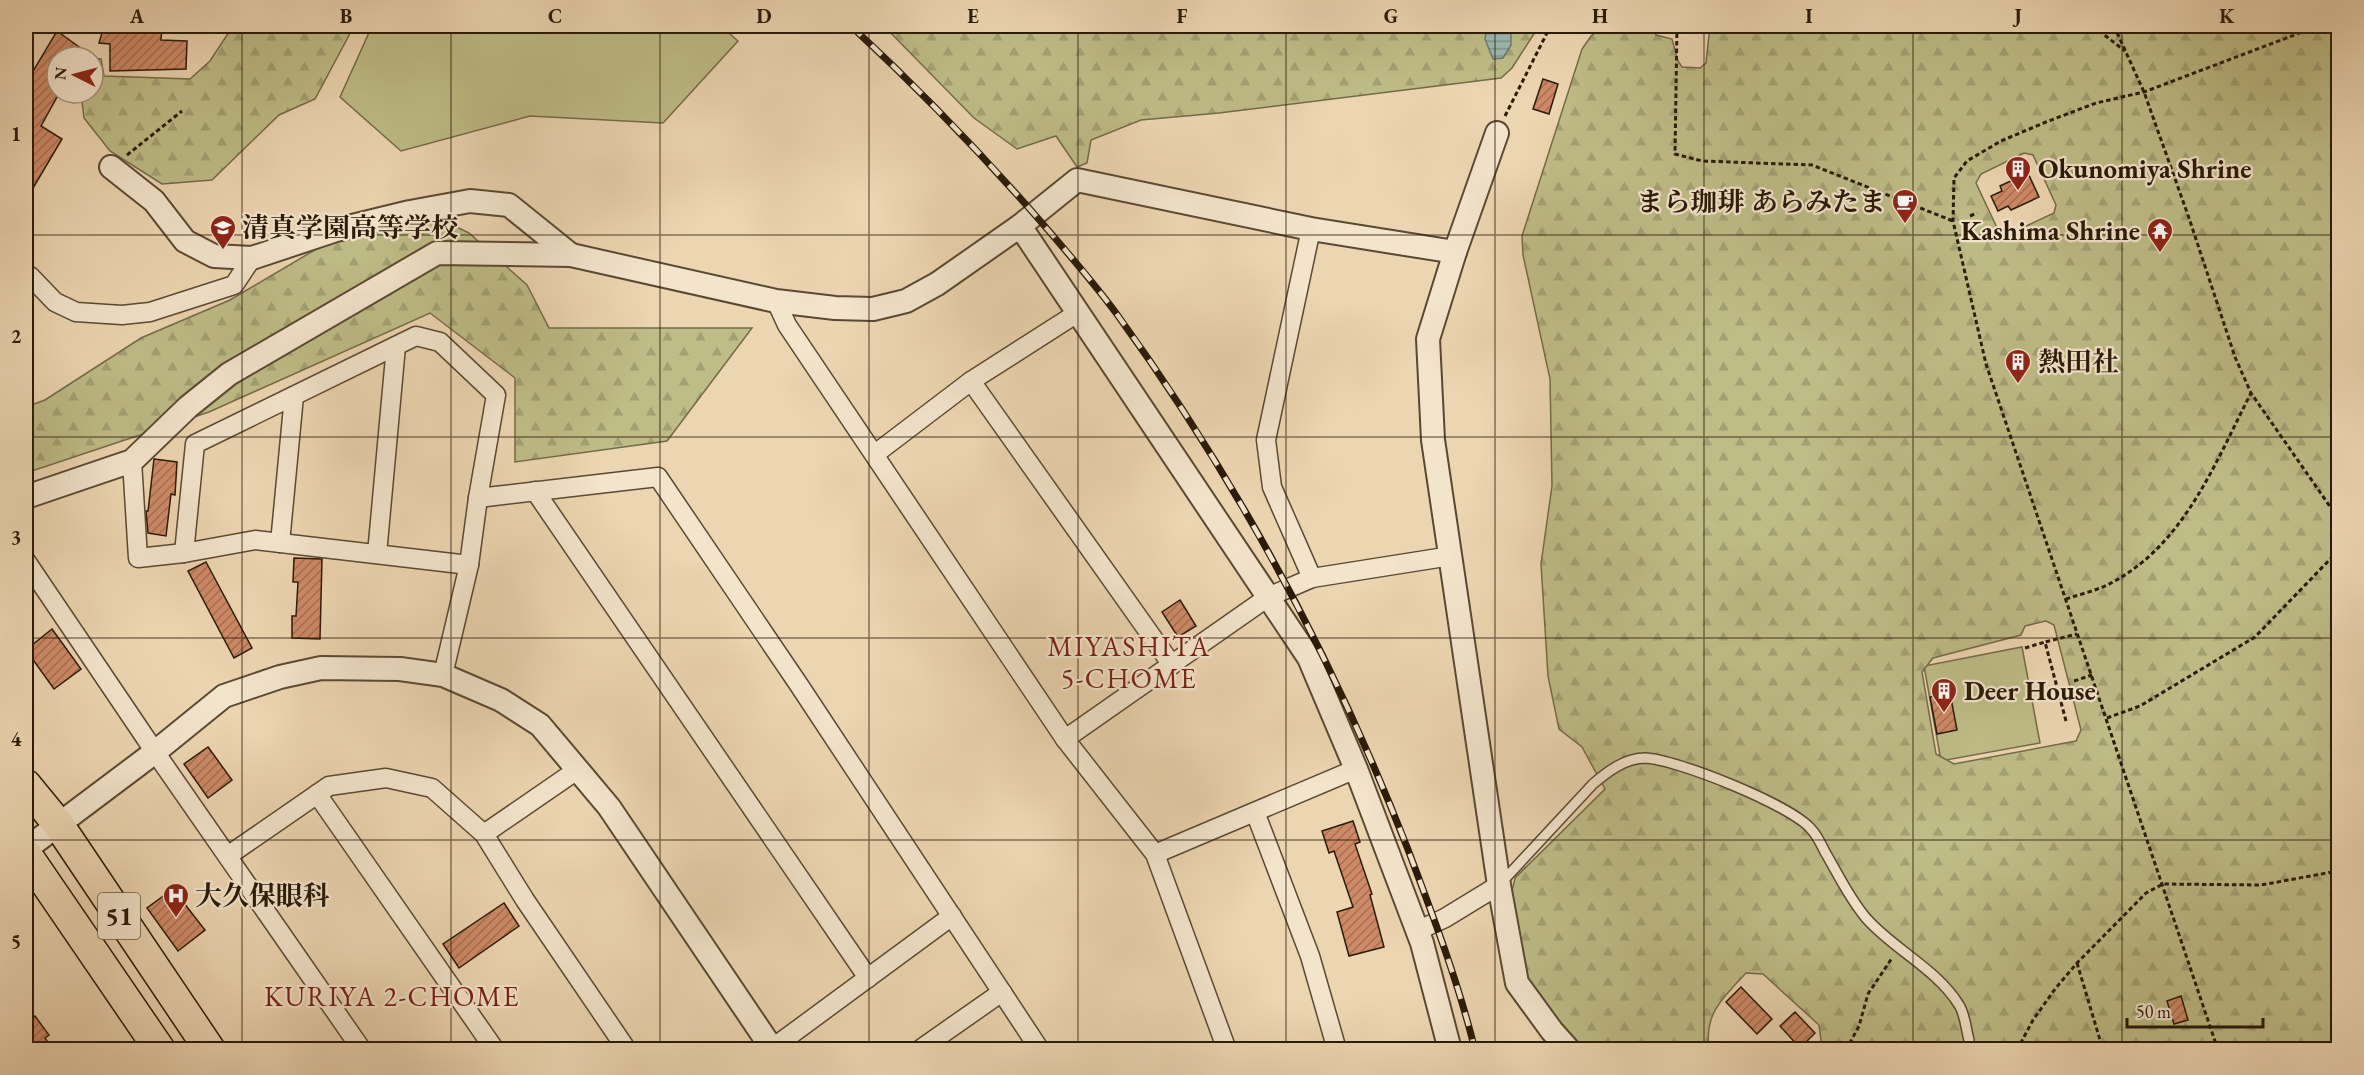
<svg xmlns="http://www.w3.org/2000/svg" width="2364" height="1075" font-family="'EB Garamond','Noto Serif JP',serif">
<defs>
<pattern id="forest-firs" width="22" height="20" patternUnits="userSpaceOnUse" patternTransform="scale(1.5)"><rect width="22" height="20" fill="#bebc87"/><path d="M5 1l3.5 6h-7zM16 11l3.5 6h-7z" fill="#a3a173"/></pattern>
<pattern id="water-rules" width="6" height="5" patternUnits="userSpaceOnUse" patternTransform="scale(1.5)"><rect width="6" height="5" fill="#9ab8b2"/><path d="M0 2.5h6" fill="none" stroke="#7e958f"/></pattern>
<pattern id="building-hatch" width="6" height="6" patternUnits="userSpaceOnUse" patternTransform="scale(1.5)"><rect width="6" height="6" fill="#ce8967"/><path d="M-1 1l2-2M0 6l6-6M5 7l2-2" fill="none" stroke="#a76f53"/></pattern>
</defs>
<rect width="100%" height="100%" fill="#ecd5b1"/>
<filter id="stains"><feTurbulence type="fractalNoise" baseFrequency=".00333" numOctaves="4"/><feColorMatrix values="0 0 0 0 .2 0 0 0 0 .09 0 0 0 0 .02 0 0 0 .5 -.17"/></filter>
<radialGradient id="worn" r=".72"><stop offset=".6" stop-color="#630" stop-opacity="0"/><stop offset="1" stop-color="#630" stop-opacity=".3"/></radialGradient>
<g fill="#bebc87" stroke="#746b48" stroke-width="1.5">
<path d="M372,26H721L738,41L663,123L530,116L401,151L340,97Z"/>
<path d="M2022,647L2040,743L1941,761L1924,666Z"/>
</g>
<g fill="url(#forest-firs)" stroke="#746b48" stroke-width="1.5" fill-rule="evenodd">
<path d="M233,26H354L315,99L279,115L212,180L162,184L110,151L84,118L81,93H93V58L101,59L104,76L190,79L210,61Z"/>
<path d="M884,26H1539L1512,68L1501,78L1219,113L1141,120L1091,140L1087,163L1077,167L1056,136L1017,149L974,118Z"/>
<path d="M1604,26H1653L1656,35L1672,39L1678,61L1682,67L1700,68L1706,63L1710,26H2338V1049H1818L1821,1040L1819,1025L1763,974L1746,973C1723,998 1704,1013 1709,1049H1580L1524,978L1512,891L1515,878L1605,789L1582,747L1559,729L1548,676L1541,564L1552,486L1550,379L1523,255L1522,236L1582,49L1591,36ZM2024,153L2033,155L2056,205L2054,213L2009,234L1999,232L1976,183L1981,174ZM2046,621L2054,625L2081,730L2076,741L1954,764L1936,754L1922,672L1933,658L2021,635L2025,626Z"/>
<path d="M391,205H411L469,233L527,285L549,328H752L667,441L515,462V378L430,313L209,412L26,473V407L45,400L141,338L230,300Z"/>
</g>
<path fill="url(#water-rules)" stroke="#6d796e" stroke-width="1.5" d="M1487,26H1511V45L1503,58L1493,59L1485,39Z"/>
<g fill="url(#building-hatch)" stroke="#2a1a08" stroke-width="1.5">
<path d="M104,26H162L161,40L187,41L186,69L110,71V44L99,43Z"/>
<path d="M57,31L93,57H57V97L41,126L62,139L26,200V69L32,73Z"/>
<path d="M1543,79L1558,84L1549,114L1533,109Z"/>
<path d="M2028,173L2039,197L2011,210L2008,206L1998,211L1991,196L2002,191L2000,186Z"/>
<path d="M154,459L177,462L175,495L171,494L166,536L148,533L146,511H148Z"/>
<path d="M294,558L322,559L320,639L292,638V616H296L298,582H293Z"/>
<path d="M206,562L252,648L234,658L188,571Z"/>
<path d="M1180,600L1196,626L1178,637L1162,612Z"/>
<path d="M52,629L81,669L54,689L26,650Z"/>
<path d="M1950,693L1957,730L1937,734L1930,697Z"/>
<path d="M208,747L232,780L208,798L184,764Z"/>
<path d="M1353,821L1360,842L1355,844L1372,894L1370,895L1384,947L1349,956L1337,912L1353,907L1334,851L1329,853L1322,831Z"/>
<path d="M173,889L205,930L178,951L147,908Z"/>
<path d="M504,903L519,926L459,968L443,944Z"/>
<path d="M1741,987L1772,1019L1757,1034L1726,1002Z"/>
<path d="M2181,996L2188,1020L2174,1024L2167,1001Z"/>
<path d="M1795,1012L1815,1033L1800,1048L1780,1026Z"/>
<path d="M35,1016L49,1035L45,1038L53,1050H26V1023Z"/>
</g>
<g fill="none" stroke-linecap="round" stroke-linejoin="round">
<defs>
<path id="service" d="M1501,883L1593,784C1607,772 1625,758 1645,758C1676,759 1791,805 1811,829C1817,835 1821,844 1825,852C1838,874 1849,898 1866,918C1893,949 1937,969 1959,1005C1965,1014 1966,1029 1969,1040"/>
<g id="minor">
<path d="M1311,229L1266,440L1272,487L1312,578"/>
<path d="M30,276L55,302L76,312L122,315L150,312L234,285L252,258"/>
<path d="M776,301L787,325L1065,739L1155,854L1227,1050"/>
<path d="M971,381L1172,665"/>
<path d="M875,454L971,381L1079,312"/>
<path d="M132,461L138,558L184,553L255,540L469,565"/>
<path d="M535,491L868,978"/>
<path d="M478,498L658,477L799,685L1040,1050"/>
<path d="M280,543L294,396"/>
<path d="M184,553L195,444L416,336L440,342L496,395L478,498L469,565L443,675"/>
<path d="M377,554L396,346"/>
<path d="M26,561L155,752L362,1050"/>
<path d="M1065,739L1268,597L1312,578L1451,556"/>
<path d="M317,794L495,1050"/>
<path d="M1255,812L1310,956L1337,1050"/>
<path d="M484,834L577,770"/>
<path d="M1155,854L1356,769"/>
<path d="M229,855L329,786L386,778L432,788L484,834L525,900L627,1050"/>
<path d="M1417,931L1445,918L1499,885"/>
<path d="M770,1050L952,916"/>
<path d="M924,1050L922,1048L1002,992"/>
</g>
<g id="tertiary">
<path d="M1497,133L1455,252L1428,339L1433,440L1499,885L1517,983L1552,1031L1569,1050"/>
<path d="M111,167L154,201L185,241L214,256L252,258L336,230L410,212L470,201L509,205L571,255"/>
<path d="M1020,226L1309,658L1356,769L1422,943L1450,1050"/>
<path d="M26,497L132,461L188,407L229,374L437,253L571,255L776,301L835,308L873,309L906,301L937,284L1020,226L1077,180L1311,229L1455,252"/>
<path d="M26,849L155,752L224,696L280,677L321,668L400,669L443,675L501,700L540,725L609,807L773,1050"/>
</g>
<g id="trunk">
<path d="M26,785L58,824L210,1050"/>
<path d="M26,854L160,1050"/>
</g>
</defs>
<use href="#service" stroke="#5a4932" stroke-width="12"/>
<use href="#minor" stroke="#5a4932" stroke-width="21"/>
<use href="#tertiary" stroke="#5a4932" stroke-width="26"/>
<use href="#trunk" stroke="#2a1a08" stroke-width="33"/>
<g stroke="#2a1a08" stroke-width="3" stroke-dasharray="4.5 3" stroke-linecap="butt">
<path d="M1677,26L1675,154L1702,161L1812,165L1953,221"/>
<path d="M2093,26L2125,51"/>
<path d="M2114,26L2144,92L2189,218L2235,357L2251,393L2338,518"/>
<path d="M1505,116L1549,29L1555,26"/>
<path d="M127,155L182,111"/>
<path d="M1970,216L1977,213"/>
<path d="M2066,599C2081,594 2099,590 2113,582C2185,543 2215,463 2251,393"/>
<path d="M2025,648L2045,642"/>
<path d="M2074,681L2092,675"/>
<path d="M2107,718L2140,706L2255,637L2338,551"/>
<path d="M2066,721L2045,642L2077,634"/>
<path d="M2077,963L2103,1050"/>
<path d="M1846,1050L1859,1026L1868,994L1892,958"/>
<path d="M1946,1050L1958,1045"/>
<path d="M2017,1050L2033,1020L2055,989L2077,963L2146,893L2163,884L2261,885L2338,871"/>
<path d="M2218,1050L1986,364L1953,221L1954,178L1967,161L2001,141L2046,122L2096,103L2144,92L2318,26"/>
</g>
<use href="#service" stroke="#f3e4cc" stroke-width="9"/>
<use href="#minor" stroke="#f3e4cc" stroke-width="18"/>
<use href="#tertiary" stroke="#f3e4cc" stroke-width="22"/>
<use href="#trunk" stroke="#ecd5b1" stroke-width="30"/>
<defs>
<path id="rail" d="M851,26C918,88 982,154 1042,223C1067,252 1093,282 1116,313C1235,477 1333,658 1407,847C1432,913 1458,981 1475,1050"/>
</defs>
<use href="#rail" stroke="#2a1a08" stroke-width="7"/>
<use href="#rail" stroke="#f3e4cc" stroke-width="4.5" stroke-dasharray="14" stroke-linecap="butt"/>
</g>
<path fill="none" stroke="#2a1a08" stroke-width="1.5" stroke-opacity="0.55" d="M242,26V1050M451,26V1050M660,26V1050M869,26V1050M1078,26V1050M1286,26V1050M1495,26V1050M1704,26V1050M1913,26V1050M2122,26V1050M26,235H2338M26,437H2338M26,638H2338M26,840H2338"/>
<defs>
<symbol id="building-pin" viewBox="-11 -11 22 30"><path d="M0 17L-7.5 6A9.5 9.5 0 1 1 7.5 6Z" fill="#8f2418" stroke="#f3e4cc"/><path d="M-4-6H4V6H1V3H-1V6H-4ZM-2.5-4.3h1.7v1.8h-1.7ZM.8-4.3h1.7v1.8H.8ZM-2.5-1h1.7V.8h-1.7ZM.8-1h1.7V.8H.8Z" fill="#fff"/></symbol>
<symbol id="cafe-pin" viewBox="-11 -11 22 30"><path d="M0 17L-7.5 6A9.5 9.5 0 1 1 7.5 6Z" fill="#8f2418" stroke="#f3e4cc"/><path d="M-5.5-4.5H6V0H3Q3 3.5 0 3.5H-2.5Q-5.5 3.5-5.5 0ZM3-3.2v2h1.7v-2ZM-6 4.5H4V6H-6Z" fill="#fff"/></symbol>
<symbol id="school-pin" viewBox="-11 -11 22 30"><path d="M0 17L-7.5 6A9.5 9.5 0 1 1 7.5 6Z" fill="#8f2418" stroke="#f3e4cc"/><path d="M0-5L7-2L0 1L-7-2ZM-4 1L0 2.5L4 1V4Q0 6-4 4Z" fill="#fff"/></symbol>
<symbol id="temple-pin" viewBox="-11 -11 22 30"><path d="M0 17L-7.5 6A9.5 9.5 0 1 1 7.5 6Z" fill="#8f2418" stroke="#f3e4cc"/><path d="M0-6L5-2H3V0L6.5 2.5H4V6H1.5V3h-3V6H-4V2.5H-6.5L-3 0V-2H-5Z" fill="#fff"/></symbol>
<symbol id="hospital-pin" viewBox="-11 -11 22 30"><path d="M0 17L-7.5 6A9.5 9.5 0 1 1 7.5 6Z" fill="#8f2418" stroke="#f3e4cc"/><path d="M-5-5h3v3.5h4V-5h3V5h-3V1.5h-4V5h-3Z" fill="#fff"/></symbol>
</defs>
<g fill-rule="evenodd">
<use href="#building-pin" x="2003" y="154" width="30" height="40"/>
<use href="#cafe-pin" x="1890" y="187" width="30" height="40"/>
<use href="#school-pin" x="208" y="213" width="30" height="40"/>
<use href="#temple-pin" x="2145" y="216" width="30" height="40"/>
<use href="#building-pin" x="2003" y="347" width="30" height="40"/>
<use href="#building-pin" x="1929" y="676" width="30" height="40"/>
<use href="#hospital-pin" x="161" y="881" width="30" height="40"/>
</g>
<g text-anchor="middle" stroke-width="4.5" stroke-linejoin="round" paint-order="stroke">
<rect fill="#f3e4cc" stroke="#665743" stroke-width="1.5" x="98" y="893" width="42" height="46" rx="4.5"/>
<g font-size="26" font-weight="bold" fill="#2a1a08">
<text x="119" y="925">51</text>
</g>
<g font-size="27" font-weight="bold" fill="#2a1a08" stroke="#f3e4cc" text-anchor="start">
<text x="2038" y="178">Okunomiya Shrine</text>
<text x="1886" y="211" text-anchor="end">まら珈琲 あらみたま</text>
<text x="242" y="237">清真学園高等学校</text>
<text x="2140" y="240" text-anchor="end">Kashima Shrine</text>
<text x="2038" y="371">熱田社</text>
<text x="1964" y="700">Deer House</text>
<text x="195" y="905">大久保眼科</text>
</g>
<g font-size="28" letter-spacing="1.5" fill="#7a1f14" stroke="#f3e4cc">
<text x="1129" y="656">MIYASHITA<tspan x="1129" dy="32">5-CHOME</tspan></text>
<text x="392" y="1006">KURIYA 2-CHOME</text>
</g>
</g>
<rect width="2364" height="1075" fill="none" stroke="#ecd5b1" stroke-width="66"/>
<g transform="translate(75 75) rotate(276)"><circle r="28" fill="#f3e4cc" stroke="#a3937e" stroke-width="1.5"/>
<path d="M0-4.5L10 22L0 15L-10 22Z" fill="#8f2418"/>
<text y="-9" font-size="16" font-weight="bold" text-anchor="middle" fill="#2a1a08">N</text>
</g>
<path d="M2127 1018v9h136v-9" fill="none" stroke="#2a1a08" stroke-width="3"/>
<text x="2136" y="1018" font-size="18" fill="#2a1a08" stroke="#f3e4cc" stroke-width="4.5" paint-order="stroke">50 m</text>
<rect x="33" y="33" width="2298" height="1009" fill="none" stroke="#2a1a08" stroke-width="2"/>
<g font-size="20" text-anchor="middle" font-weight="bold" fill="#2a1a08">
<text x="137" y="23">A</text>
<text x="346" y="23">B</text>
<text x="555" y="23">C</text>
<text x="764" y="23">D</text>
<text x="973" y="23">E</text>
<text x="1182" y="23">F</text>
<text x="1391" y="23">G</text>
<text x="1600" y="23">H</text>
<text x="1809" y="23">I</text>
<text x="2018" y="23">J</text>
<text x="2227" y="23">K</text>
<text x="16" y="141">1</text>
<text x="16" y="343">2</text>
<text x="16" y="544">3</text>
<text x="16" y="746">4</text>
<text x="16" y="948">5</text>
</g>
<rect width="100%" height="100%" filter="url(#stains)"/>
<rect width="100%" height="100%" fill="url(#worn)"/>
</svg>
